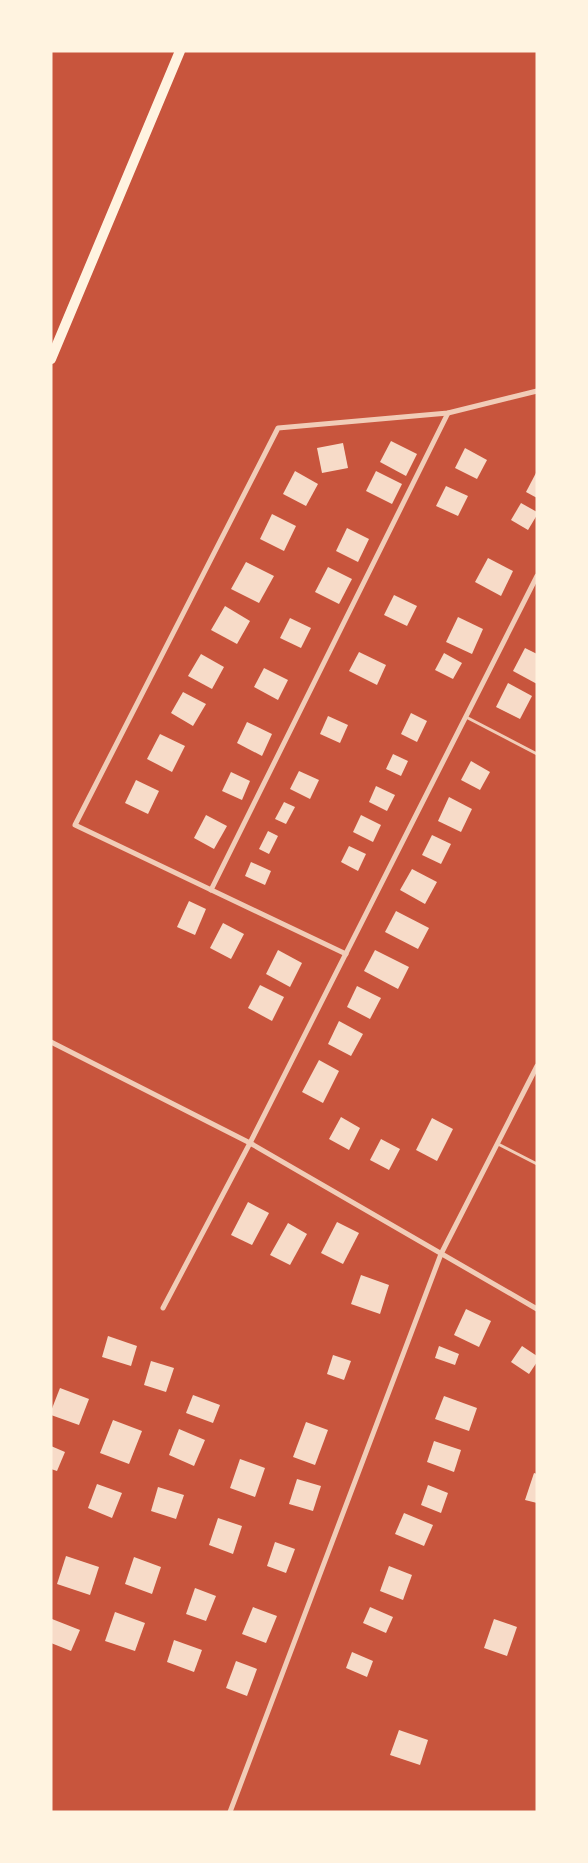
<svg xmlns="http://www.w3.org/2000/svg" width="588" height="1863" font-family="'PT Serif',serif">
<rect width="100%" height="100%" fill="#c8553d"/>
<g fill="#f7dbc8">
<path d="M391,441L417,454L406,476L380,462Z"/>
<path d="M343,443L348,468L322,473L317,448Z"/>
<path d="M465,448L487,460L477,479L455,468Z"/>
<path d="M295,471L318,484L306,506L283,494Z"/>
<path d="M376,471L402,484L392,504L366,491Z"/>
<path d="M537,471V498L526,492Z"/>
<path d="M446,486L468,496L458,516L436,506Z"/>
<path d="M521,503L537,512V515L528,530L511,520Z"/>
<path d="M272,514L296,526L284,551L260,539Z"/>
<path d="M347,528L369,539L358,562L336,551Z"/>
<path d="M488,558L513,571L501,596L475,582Z"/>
<path d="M246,562L274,576L259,603L231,589Z"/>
<path d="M328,567L352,579L339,604L315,592Z"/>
<path d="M394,595L417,606L407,626L384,615Z"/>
<path d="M225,606L250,621L237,644L211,630Z"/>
<path d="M458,617L483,629L472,654L446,642Z"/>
<path d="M290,618L311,628L301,648L280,638Z"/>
<path d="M525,648L537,654V684L513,671Z"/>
<path d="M359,652L386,665L377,685L349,671Z"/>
<path d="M444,653L462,663L453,679L435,670Z"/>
<path d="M201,654L224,667L212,689L188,676Z"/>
<path d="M264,668L288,680L278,700L254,687Z"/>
<path d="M508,683L532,696L520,719L496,707Z"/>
<path d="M183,692L206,704L193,726L171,713Z"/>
<path d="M411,713L427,721L417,742L401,734Z"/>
<path d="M328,716L348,725L340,743L320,734Z"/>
<path d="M247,722L272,734L262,756L237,743Z"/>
<path d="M160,734L185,746L172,772L147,759Z"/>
<path d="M393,754L408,761L401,776L386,769Z"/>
<path d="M471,761L490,772L480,790L461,780Z"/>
<path d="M299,771L319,780L310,799L290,789Z"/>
<path d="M231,772L250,781L242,800L222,791Z"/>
<path d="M136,780L159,791L148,814L125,803Z"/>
<path d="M376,786L395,795L387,811L369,802Z"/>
<path d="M449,797L472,809L461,832L438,821Z"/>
<path d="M284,802L295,807L286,824L275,819Z"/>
<path d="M206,815L227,826L214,849L194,838Z"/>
<path d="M361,815L381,825L373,842L353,832Z"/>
<path d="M268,831L278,836L269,854L259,849Z"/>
<path d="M432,835L451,844L441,864L422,855Z"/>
<path d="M349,846L366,854L358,871L341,862Z"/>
<path d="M251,862L271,871L265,885L245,876Z"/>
<path d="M412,869L437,882L425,904L400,890Z"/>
<path d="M189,901L206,909L195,935L177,927Z"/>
<path d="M396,911L429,928L418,949L385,932Z"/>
<path d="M223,923L244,934L231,959L210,948Z"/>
<path d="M278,950L302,963L290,987L266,974Z"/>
<path d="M375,950L409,967L398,989L364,971Z"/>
<path d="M260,985L284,997L272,1021L248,1008Z"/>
<path d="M357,986L381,998L370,1019L347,1007Z"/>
<path d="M339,1021L363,1034L351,1056L328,1044Z"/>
<path d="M319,1060L339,1071L323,1103L302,1092Z"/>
<path d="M341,1117L360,1128L349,1150L329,1139Z"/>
<path d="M432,1118L453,1129L437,1161L416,1150Z"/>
<path d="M381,1139L400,1149L389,1170L370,1160Z"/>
<path d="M248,1202L269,1213L252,1245L231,1235Z"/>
<path d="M337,1222L359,1233L343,1264L321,1253Z"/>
<path d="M288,1223L307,1234L290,1265L270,1255Z"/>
<path d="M361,1275L389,1285L380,1314L351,1304Z"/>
<path d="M466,1309L491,1321L479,1347L454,1335Z"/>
<path d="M108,1336L137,1346L131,1366L102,1357Z"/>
<path d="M439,1346L459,1354L455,1365L435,1358Z"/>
<path d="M522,1346L537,1356V1362L529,1374L511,1362Z"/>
<path d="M333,1355L351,1361L344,1380L327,1374Z"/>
<path d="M151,1361L174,1368L166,1392L144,1385Z"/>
<path d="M60,1388L89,1399L79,1425L51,1415V1411Z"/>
<path d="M193,1395L220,1405L213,1423L186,1413Z"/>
<path d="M444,1396L477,1408L469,1431L435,1419Z"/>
<path d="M113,1420L142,1431L129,1464L100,1453Z"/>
<path d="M306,1422L328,1430L315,1465L293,1457Z"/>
<path d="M179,1429L205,1440L194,1466L169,1455Z"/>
<path d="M434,1441L461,1450L454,1472L427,1462Z"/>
<path d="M51,1446L65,1452L57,1471L51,1469Z"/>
<path d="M240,1459L265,1468L255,1497L230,1488Z"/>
<path d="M534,1473L537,1474V1503L525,1500Z"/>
<path d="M297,1479L321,1486L313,1511L289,1504Z"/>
<path d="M97,1484L122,1493L112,1518L88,1508Z"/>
<path d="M428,1485L448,1493L441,1513L421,1505Z"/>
<path d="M158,1487L184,1495L176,1519L151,1511Z"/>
<path d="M404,1513L433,1525L424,1546L395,1534Z"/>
<path d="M218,1518L242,1526L233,1554L209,1545Z"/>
<path d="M275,1542L295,1549L286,1573L267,1566Z"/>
<path d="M66,1556L99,1567L90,1595L57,1584Z"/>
<path d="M134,1557L161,1567L152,1594L125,1584Z"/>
<path d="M389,1566L412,1575L403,1600L380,1591Z"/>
<path d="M195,1588L216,1596L206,1621L186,1614Z"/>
<path d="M253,1607L277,1616L266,1643L242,1634Z"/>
<path d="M370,1607L393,1617L386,1633L363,1623Z"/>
<path d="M115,1612L145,1623L135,1651L105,1641Z"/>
<path d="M52,1619L80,1630L71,1651L51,1643Z"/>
<path d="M494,1619L517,1627L507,1656L484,1648Z"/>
<path d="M174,1640L202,1650L194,1672L167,1662Z"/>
<path d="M352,1652L373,1661L367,1677L346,1668Z"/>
<path d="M236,1661L257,1669L247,1696L226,1688Z"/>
<path d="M399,1730L428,1740L420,1765L390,1755Z"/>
</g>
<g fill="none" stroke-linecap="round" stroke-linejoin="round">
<g stroke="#f1ccb7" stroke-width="3">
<path d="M466,717L537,754"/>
<path d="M498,1144L537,1164"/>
</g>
<g stroke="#f1ccb7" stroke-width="5">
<path d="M211,890L448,413"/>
<path d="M346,954L75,825L278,428L448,413L537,391"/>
<path d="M51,1042L250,1143L537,1309"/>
<path d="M163,1308L250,1143L537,576"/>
<path d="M230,1812L441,1254L537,1066"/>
</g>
<path stroke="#fff3e0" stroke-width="10" d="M51,359L180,51"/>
</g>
<rect width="588" height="1863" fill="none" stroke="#fff3e0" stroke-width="105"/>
</svg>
